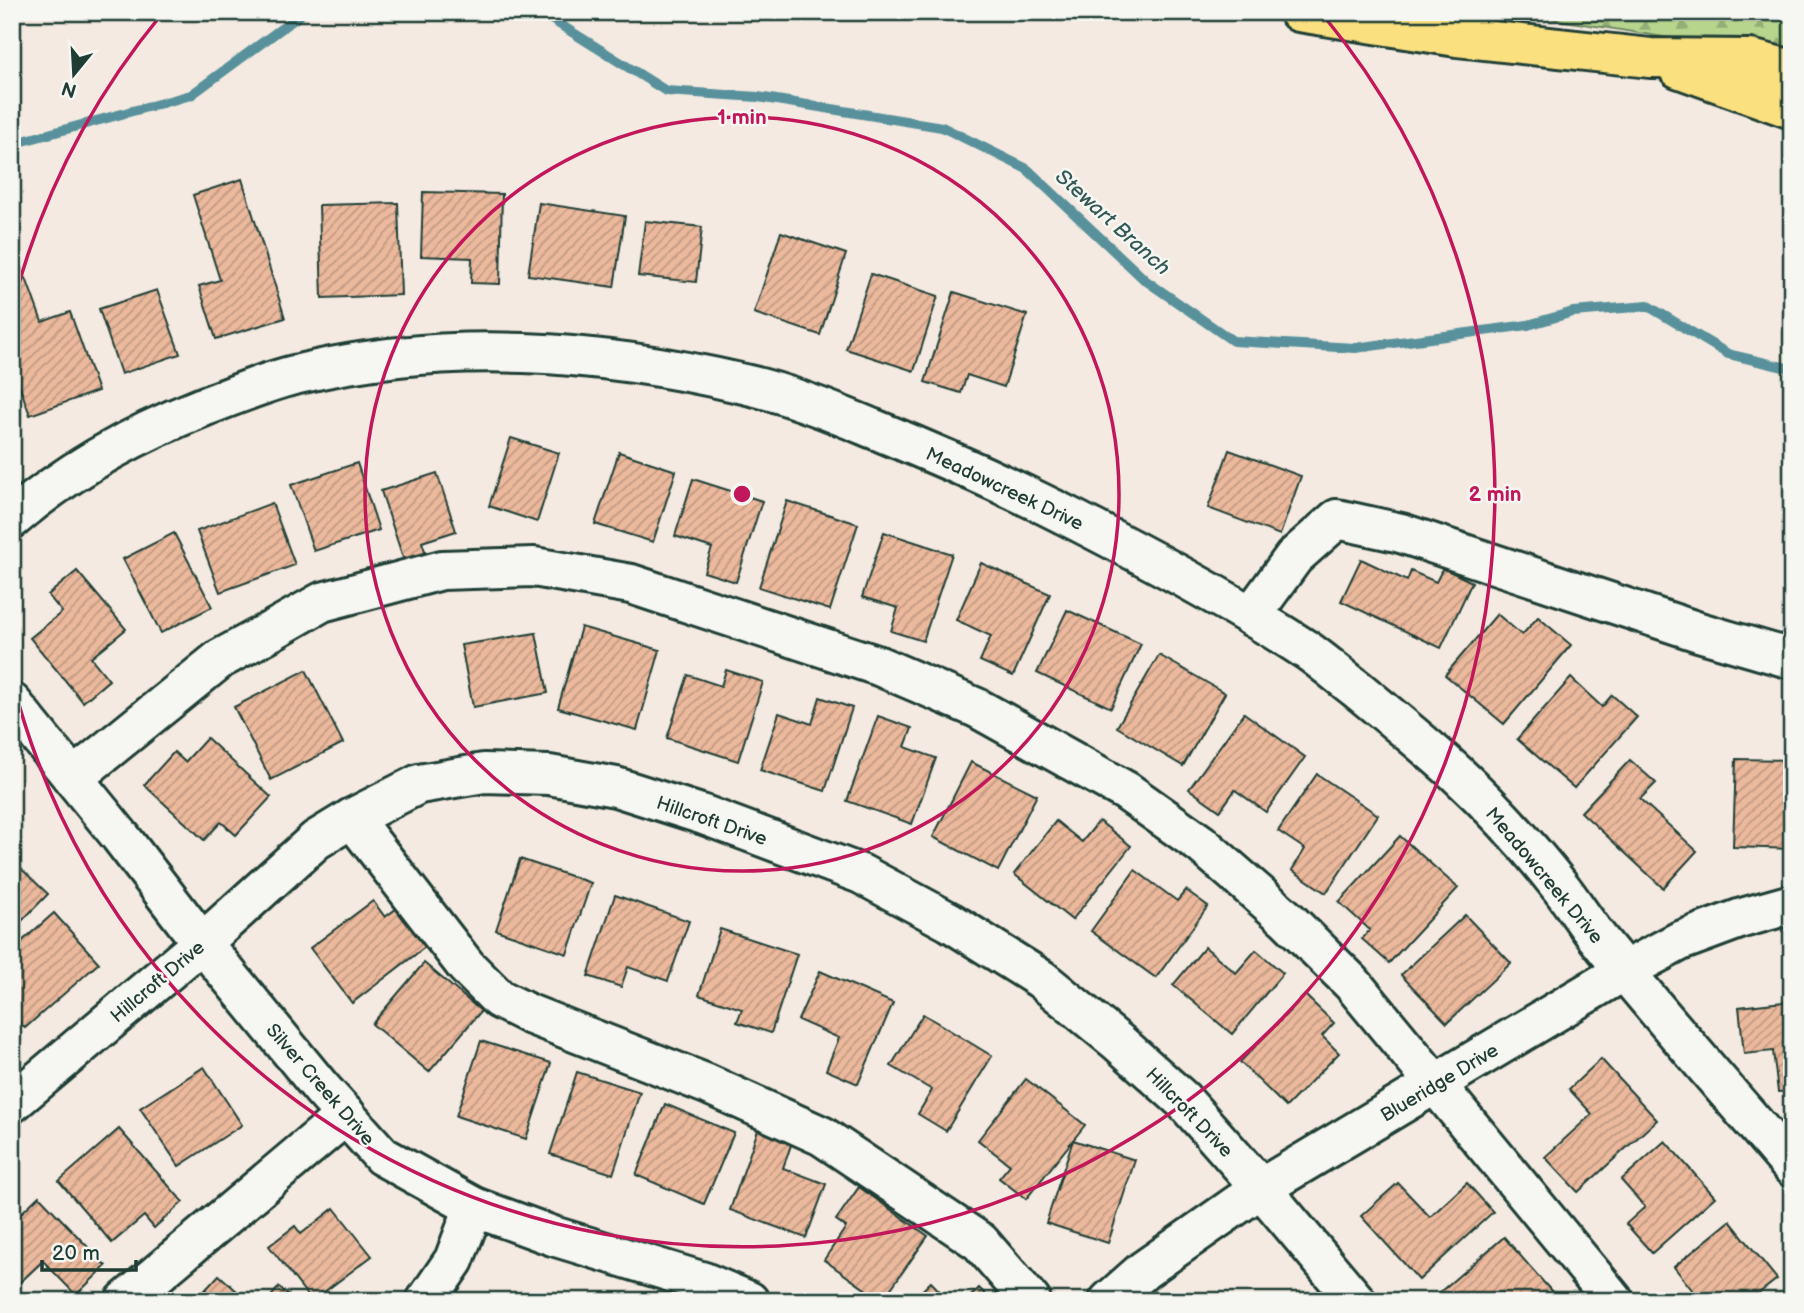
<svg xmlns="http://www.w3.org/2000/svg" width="1804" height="1313" font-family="'Balsamiq Sans',sans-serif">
<defs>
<pattern id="forest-firs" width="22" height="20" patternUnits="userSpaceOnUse" patternTransform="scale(1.75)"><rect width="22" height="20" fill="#b8d58e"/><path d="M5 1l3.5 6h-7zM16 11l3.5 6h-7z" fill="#95ae75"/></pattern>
<pattern id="building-hatch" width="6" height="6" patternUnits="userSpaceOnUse" patternTransform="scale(1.75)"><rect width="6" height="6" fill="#ecb99d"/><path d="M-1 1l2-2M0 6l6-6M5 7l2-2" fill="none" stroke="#bf9881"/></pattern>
</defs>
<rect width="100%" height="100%" fill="#f4eae1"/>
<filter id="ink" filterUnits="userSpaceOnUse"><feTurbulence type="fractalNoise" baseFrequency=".0143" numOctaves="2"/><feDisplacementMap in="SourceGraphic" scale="14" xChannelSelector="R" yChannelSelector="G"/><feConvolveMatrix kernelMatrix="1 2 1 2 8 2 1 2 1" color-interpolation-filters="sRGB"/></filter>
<g filter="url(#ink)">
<path fill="url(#forest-firs)" stroke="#6c8961" stroke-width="2" d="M1510,12H1792V58Z"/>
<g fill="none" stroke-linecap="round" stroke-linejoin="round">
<g stroke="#59919b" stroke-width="10">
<path d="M540,12L666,91L758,97L942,127L1027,169L1145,280L1233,341L1355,348L1528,325L1573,312L1648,306L1728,354L1792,369"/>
<path d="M12,144L191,95L304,12"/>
</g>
</g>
<g fill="url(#building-hatch)" stroke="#1f3d34" stroke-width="2">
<path d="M242,179L285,318L216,339L199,286L220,280L193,195Z"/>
<path d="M423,192L502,194L500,284L471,283L472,258L421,256Z"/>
<path d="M398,203L401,295L322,298L319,205Z"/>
<path d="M539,203L625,216L614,287L528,275Z"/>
<path d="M645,221L702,227L696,282L638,276Z"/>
<path d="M781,232L846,254L820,335L754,313Z"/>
<path d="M871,274L938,296L914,371L846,349Z"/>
<path d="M26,278L42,322L70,312L98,391L30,415L12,365V282Z"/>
<path d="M157,290L180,354L121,374L99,309Z"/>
<path d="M954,292L1027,315L1004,387L967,375L961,393L925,382Z"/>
<path d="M511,438L559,453L537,522L489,506Z"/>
<path d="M1229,450L1301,476L1280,535L1208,508Z"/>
<path d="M619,452L676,471L653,542L595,524Z"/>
<path d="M357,463L379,530L314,551L291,485Z"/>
<path d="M437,473L456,531L422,542L430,566L408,573L381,491Z"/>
<path d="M693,479L762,501L736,582L704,572L712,548L675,536Z"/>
<path d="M787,501L858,524L830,610L759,587Z"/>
<path d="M272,503L295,565L220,592L197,531Z"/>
<path d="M884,532L952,554L923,641L891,631L898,608L862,597Z"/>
<path d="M174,533L212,607L161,633L123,559Z"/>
<path d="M1361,559L1407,581L1411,571L1436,582L1443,568L1472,582L1441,648L1341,601Z"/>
<path d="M981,563L1050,594L1013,676L980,661L991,636L956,620Z"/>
<path d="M77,571L126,629L91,658L109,680L83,702L30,638L62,612L48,595Z"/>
<path d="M1067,610L1141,644L1111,708L1037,673Z"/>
<path d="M1497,614L1522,635L1538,617L1571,645L1504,724L1445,675Z"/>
<path d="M581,627L660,650L637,730L558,708Z"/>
<path d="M536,633L548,693L473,707L461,645Z"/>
<path d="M1159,655L1225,693L1183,766L1117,727Z"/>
<path d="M306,670L343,743L271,780L234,707Z"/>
<path d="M726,670L763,682L738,761L667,738L688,675L721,686Z"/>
<path d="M1571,678L1602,707L1612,695L1637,717L1574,788L1517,739Z"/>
<path d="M820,697L852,708L825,791L760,770L779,713L812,724Z"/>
<path d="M1244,713L1305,757L1266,812L1235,790L1220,811L1189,789Z"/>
<path d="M878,716L912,728L905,747L936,758L912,824L847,801Z"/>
<path d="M207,738L271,797L236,835L221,822L204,840L144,785L174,752L185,762Z"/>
<path d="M1736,759L1792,760V849L1733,847Z"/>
<path d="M1630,760L1656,783L1640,799L1697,851L1663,888L1581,812Z"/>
<path d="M971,762L1037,795L998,871L933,837Z"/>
<path d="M1317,774L1378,815L1326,893L1292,870L1305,849L1278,831Z"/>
<path d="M1056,821L1082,842L1099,821L1131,846L1072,920L1014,874Z"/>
<path d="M1400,836L1458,888L1389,963L1362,939L1370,930L1339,902Z"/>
<path d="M520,859L591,883L567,954L496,930Z"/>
<path d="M12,860L48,894L12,931Z"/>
<path d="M1135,870L1177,901L1186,890L1208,906L1156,978L1091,931Z"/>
<path d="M615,895L689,921L668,981L628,967L621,987L588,976Z"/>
<path d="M373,901L385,917L400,906L429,944L352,1003L310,948Z"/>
<path d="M54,913L99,963L25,1028L12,1014V950Z"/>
<path d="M1465,915L1511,963L1447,1023L1401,975Z"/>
<path d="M720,929L797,954L771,1033L737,1022L742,1009L699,995Z"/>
<path d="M1205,947L1236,973L1256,950L1283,973L1232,1034L1173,985Z"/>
<path d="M424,963L481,1011L429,1072L372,1024Z"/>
<path d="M820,971L893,1003L858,1084L826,1070L839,1038L798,1020Z"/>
<path d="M1305,995L1334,1023L1322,1036L1339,1053L1286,1107L1240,1062Z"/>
<path d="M1792,1001V1091L1778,1092L1773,1051L1744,1054L1739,1007Z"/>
<path d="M923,1014L992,1056L946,1131L918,1114L932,1090L891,1066Z"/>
<path d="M481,1041L551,1063L526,1139L456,1116Z"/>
<path d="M1601,1059L1657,1120L1578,1192L1545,1157L1592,1114L1569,1089Z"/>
<path d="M204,1067L242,1125L179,1166L140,1108Z"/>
<path d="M577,1072L640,1092L613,1174L550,1154Z"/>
<path d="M1026,1079L1085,1125L1026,1199L999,1178L1010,1165L978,1140Z"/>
<path d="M665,1104L734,1133L704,1204L636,1175Z"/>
<path d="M119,1129L183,1202L154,1228L144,1216L112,1243L59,1181Z"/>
<path d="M758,1130L792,1142L783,1168L826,1184L806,1238L730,1210Z"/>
<path d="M1073,1140L1135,1160L1108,1243L1046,1223Z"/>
<path d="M1665,1141L1715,1197L1652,1253L1626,1224L1645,1207L1621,1180Z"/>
<path d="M1398,1183L1430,1217L1467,1183L1493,1212L1419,1280L1361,1216Z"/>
<path d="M859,1187L928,1236L882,1301L824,1260L846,1227L836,1220Z"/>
<path d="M39,1196L106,1266L76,1295L43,1261L14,1288L12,1286V1222Z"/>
<path d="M334,1208L372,1256L312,1301L269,1246L295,1226L301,1234Z"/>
<path d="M1730,1221L1777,1279L1749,1301H1701L1674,1267Z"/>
<path d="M1504,1237L1553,1293L1544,1301H1435L1433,1298Z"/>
<path d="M219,1275L248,1301H195Z"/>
<path d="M931,1282L949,1301H911Z"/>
<path d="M279,1287L295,1301H267Z"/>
<path d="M979,1288L992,1301H966Z"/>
</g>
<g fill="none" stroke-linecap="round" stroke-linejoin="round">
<defs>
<g id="minor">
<path d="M12,519C68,470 135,434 203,407C236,395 269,380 303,373C451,339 598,350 744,384C789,394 832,412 874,429C943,457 1011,487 1077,521C1155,561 1234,603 1308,651C1325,663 1341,677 1358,690C1391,717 1424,744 1455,772C1494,808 1530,848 1562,889C1575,906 1586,924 1600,941C1662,1018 1728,1092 1792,1167"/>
<path d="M1251,616L1294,557L1337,519L1401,533L1699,632L1792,659"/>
<path d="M12,703L120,836L202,943L321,1088L382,1156L474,1207L553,1236L704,1282L749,1301"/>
<path d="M73,778L220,659L271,631L322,602L442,570L534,567L631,584L879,666L977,708L1126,791L1201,844L1287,919L1352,983L1614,1301"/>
<path d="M352,818L466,966L499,999L529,1014L707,1084L822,1136L980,1242L1031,1301"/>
<path d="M12,1103L202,943L316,840L352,818L419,784L484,773L549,775L616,787L704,815L861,874L950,922L1041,979L1118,1042L1183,1100L1261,1188L1356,1301"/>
<path d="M125,1301L346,1115"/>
<path d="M426,1301L454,1260L474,1207"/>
<path d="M1109,1301L1144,1270L1261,1188L1624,971L1680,941L1742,918L1792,904"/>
</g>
<g id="major">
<path d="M1299,12L1457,37L1650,58L1750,59L1792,70"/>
<path d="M1678,68L1792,109"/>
</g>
</defs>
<use href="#minor" stroke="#1f3d34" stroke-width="44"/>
<use href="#major" stroke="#1f3d34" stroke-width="44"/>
<use href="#minor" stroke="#f6f6f2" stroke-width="38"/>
<use href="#major" stroke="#fbe080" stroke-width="38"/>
</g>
</g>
<g fill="none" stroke="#c2185b" stroke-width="3.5">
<circle cx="742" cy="494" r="377"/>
<path d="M13 305A753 753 0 0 1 161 15M1323 15A753 753 0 1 1 13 683"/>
</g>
<g text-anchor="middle" stroke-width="5" stroke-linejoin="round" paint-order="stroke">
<g font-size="19" fill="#1f3d34" stroke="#f6f6f2">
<text transform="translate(1005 488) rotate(25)" y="7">Meadowcreek Drive</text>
<text transform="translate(712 820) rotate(19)" y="7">Hillcroft Drive</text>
<text transform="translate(1545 875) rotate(50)" y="7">Meadowcreek Drive</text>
<text transform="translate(157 981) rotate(-40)" y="7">Hillcroft Drive</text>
<text transform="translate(1439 1082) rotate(-31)" y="7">Blueridge Drive</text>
<text transform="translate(321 1084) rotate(49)" y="7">Silver Creek Drive</text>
<text transform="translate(1190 1112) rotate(46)" y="7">Hillcroft Drive</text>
</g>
<g font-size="21" font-style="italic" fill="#325956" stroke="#f6f6f2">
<text transform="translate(1113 222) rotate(42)" y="7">Stewart Branch</text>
</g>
</g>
<circle cx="742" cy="494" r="10" fill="#c2185b" stroke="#f6f6f2" stroke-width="3.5"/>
<g font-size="21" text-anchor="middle" font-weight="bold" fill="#c2185b" stroke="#f6f6f2" stroke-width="5" stroke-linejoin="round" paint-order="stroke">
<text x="742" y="124">1 min</text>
<text x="1495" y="501">2 min</text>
</g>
<rect width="1804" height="1313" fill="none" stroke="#f6f6f2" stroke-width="42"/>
<rect x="21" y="21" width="1762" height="1271" fill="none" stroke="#1f3d34" stroke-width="2.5" filter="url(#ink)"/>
<g transform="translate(74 74) rotate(198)" stroke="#f6f6f2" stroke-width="5" paint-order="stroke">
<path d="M0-5L12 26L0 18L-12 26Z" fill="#1f3d34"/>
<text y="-10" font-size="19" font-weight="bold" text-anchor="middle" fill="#1f3d34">N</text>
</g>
<path d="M42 1260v10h94v-10" fill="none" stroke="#1f3d34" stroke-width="3.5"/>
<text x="52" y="1260" font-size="21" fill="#1f3d34" stroke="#f6f6f2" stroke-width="5" paint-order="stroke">20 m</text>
</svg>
